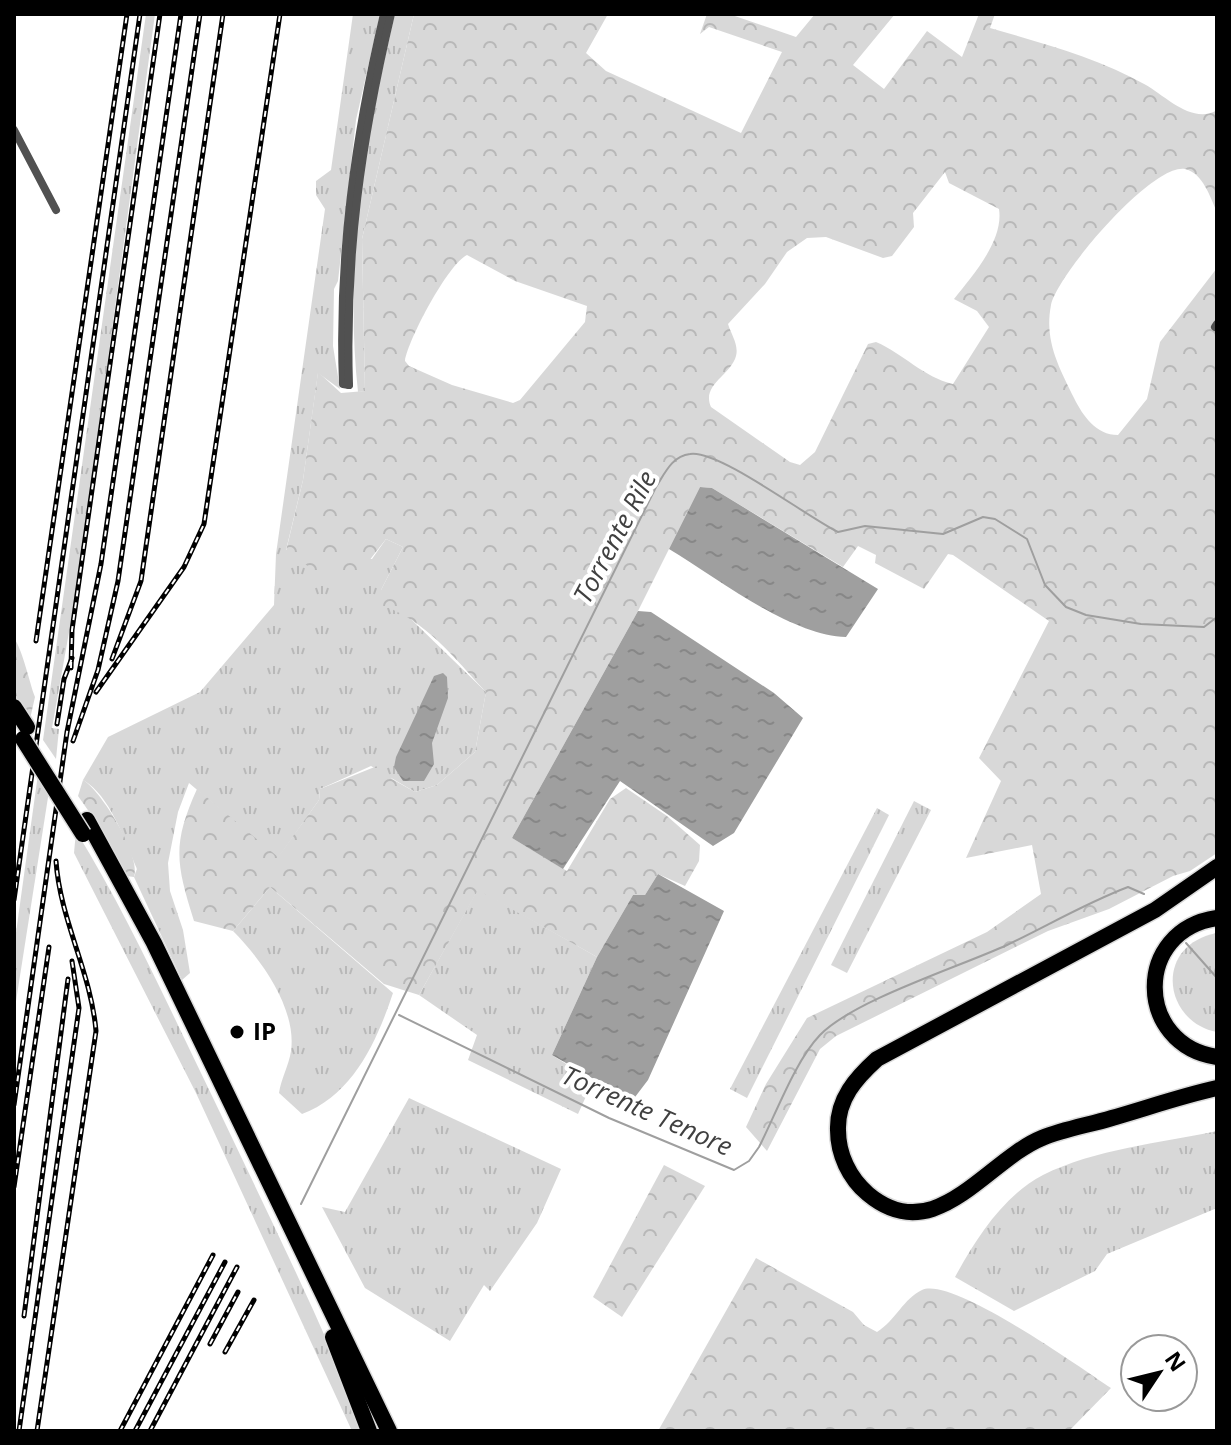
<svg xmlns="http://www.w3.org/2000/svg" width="1231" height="1445" font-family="'Open Sans',sans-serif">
<defs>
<pattern id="grass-tufts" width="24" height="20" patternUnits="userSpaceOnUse" patternTransform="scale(2)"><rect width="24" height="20" fill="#d8d8d8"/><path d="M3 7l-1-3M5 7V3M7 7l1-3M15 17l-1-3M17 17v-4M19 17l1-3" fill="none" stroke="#b8b8b8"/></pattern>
<pattern id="forest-crowns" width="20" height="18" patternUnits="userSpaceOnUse" patternTransform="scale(2)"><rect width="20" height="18" fill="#d8d8d8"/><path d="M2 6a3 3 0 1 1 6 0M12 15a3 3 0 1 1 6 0" fill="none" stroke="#b8b8b8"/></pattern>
<pattern id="water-ripples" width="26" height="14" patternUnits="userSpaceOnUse" patternTransform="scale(2)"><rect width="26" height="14" fill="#9f9f9f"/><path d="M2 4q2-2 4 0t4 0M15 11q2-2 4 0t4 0" fill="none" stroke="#878787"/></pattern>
</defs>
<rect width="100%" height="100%" fill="#fff"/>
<g fill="url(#grass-tufts)">
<path d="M146,14H155L77,587L52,728L59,729L56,759L43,740Z"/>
<path d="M353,14H380L356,120L338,281L334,289L333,346L340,389L318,373L303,480L286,550L372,559L386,539L403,547L381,590L486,692L475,752L437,785L415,792L371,766L320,789L319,800L278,858L189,783L178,812L168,863L170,891L183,930L190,973L182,980L134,877L137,869C125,841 110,795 83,780L108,737L200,692L274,605L276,554L325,209L316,195V181L331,170Z"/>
<path d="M395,14H414L362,239L365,391L358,392C344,263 365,139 395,14Z"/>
<path d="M38,774L49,791L14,1014V947Z"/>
<path d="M914,801L931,810L847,973L831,965Z"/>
<path d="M877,808L889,815L747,1098L730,1089Z"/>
<path d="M76,831C129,917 170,1010 214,1100C266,1210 320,1318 365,1431H352L196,1093L74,853Z"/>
<path d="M270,887L393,993C377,1041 353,1095 302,1114L279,1093C281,1079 289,1065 291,1051C297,1009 261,959 233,931Z"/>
<path d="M478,889L597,957L552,1055L593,1081L578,1114L468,1060L477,1035L419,995Z"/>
<path d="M1217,933V1032C1163,1022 1153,945 1217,933Z"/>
<path d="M409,1098L561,1169L537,1223L490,1291L484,1285L450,1341L365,1288L322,1207L345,1212Z"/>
<path d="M1217,1131V1208L1107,1254L1095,1271L1014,1311L955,1277C976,1239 1003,1196 1043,1175C1095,1149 1161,1143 1217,1131Z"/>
</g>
<g fill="url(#forest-crowns)" fill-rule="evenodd">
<path d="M414,14H608L586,53L606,71L741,133L782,52L709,27L700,34L707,14H729L796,37L815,14H895L853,65L884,89L927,31L962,57L979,14H995L990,28C1042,43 1098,58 1146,85C1165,96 1193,125 1217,110V212C1210,197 1203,173 1185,169C1152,163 1057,275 1051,305C1044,341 1059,367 1074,398C1083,416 1096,435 1118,435L1147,399L1160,342L1217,268V853L1190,871L1173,876L1109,909L1048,931L836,1036L820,1049L767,1151L746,1127L766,1084L807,1018L987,932L1041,894L1032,845L966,858L1001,781L979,758L1049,621L953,555L948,554L924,589L875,563L876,555L858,546L843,567L712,488L700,487L638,611L512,838L567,871L610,799L626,788L667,816L700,845L699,861L685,886L658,874L645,895H633L597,957L478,890L419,995L384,984L270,887L233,931L194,921C176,864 172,844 197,789L278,857L319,800L320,789L382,764L392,779L415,792L437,785L475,752L486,692C455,659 426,620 381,605V590L403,547L386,539L351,584L315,571L286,551L303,480L318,372L341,393L365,391L362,239ZM945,172L949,183L999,209C1004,241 972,276 954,299L977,311L989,327L953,384C923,377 904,354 876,342L868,344L815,452L800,465L790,462L711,407C701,385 731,375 736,356C739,345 731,334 728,324L765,284L787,252L807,238L826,237L883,258L892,256L914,227L913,213ZM467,255L515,281L587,306L585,322L520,400L513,403L452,385L409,366L405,361C408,340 448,264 467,255Z"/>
<path d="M14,638C23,651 29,681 35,697L30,719L14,694Z"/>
<path d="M83,780C101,790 142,857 134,877L126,876L104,833L78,796Z"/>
<path d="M664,1165L705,1186L622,1317L593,1297Z"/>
<path d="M756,1258L853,1312L864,1325L877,1332C895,1321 904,1298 922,1290C952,1276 1081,1368 1111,1388L1069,1431H658Z"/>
</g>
<g fill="url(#water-ripples)">
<path d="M700,487L712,488L878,589L846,637C791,636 717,578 669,549Z"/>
<path d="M638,611L651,612L774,693L803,718L734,833L713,846L620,781L563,869L512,838Z"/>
<path d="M443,673L447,677L448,698L432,743L434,764L424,781H403L394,767L396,757L434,676Z"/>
<path d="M658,874L724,911L648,1080L632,1101L552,1055L597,957L633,895H645Z"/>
</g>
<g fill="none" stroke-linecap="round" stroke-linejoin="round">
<g stroke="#9f9f9f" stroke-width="2">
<path d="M1186,943L1217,978"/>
<path d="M399,1015L609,1118L734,1170L749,1161L759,1147C776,1114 795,1061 820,1035C854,1000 959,967 1007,945C1047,926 1086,903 1128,887L1144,894"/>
<path d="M301,1204L656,487C665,473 672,456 690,454C718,449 807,517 838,532L865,526L943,534L983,517L995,519L1027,539L1045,585L1066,607L1086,615L1141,624L1204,627L1217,617"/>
</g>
<defs>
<g id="highway">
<path d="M14,707L27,727"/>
<path d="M87,820L154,943L389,1431"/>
<path d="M1217,867L1155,910L877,1059C856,1078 837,1099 838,1130C838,1154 849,1178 868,1194C935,1250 986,1161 1042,1138C1064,1129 1089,1125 1112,1118C1147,1108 1181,1096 1217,1088"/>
<path d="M1217,918C1133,930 1135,1045 1217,1057"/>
<path d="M333,1337L369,1431"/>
</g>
</defs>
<use href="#highway" stroke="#dbdbdb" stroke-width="19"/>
<g stroke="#515151" stroke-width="8">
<path d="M14,130L56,210"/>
<path d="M1215,327L1217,324"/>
<path d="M349,385L343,384C338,257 355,137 384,14"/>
<path d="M349,385C345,254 361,141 391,14"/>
</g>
<use href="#highway" stroke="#000" stroke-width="16"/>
<defs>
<g id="rail">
<path d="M36,641L127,14"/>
<path d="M112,659L141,581L223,14"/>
<path d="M71,668L72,630L160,14"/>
<path d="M96,692L184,567L204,524L280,14"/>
<path d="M57,724L64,679L72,658"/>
<path d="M73,741L98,670L118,581L200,14"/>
<path d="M14,900L140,14"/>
<path d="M14,1105L67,732L101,564L181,14"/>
<path d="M14,1187L49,947"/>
<path d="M24,1316L68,979"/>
<path d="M210,1344L238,1292"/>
<path d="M225,1352L254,1300"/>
<path d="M19,1431L79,1008L72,961"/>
<path d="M37,1431L96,1031C91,972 60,920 56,861"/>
<path d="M120,1431L213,1255"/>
<path d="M135,1431L225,1262"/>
<path d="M150,1431L237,1267"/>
</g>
</defs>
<use href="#rail" stroke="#000" stroke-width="5"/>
<use href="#rail" stroke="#fff" stroke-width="2" stroke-dasharray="6" stroke-linecap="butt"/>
<defs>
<path id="highway-bridge" d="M23,739L83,834"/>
</defs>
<use href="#highway-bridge" stroke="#dbdbdb" stroke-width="19" stroke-linecap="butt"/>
<use href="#highway-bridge" stroke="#000" stroke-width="16"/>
</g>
<circle fill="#000" stroke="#fff" stroke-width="3" cx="237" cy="1032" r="8"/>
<g text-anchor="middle" stroke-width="8" stroke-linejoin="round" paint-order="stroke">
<g font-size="24" font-weight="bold" fill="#000" stroke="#fff" text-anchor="start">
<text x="253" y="1040">IP</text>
</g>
<g font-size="26" font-style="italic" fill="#404040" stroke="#fff">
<text transform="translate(615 537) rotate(-62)" y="9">Torrente Rile</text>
<text transform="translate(647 1111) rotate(24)" y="9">Torrente Tenore</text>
</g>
</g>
<rect width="1231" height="1445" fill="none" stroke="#000000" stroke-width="32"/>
<g transform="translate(1159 1373) rotate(55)"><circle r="38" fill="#ffffff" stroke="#999999" stroke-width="2"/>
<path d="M0-6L14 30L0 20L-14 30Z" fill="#000000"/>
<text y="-12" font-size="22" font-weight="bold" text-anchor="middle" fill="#000000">N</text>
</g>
</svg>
